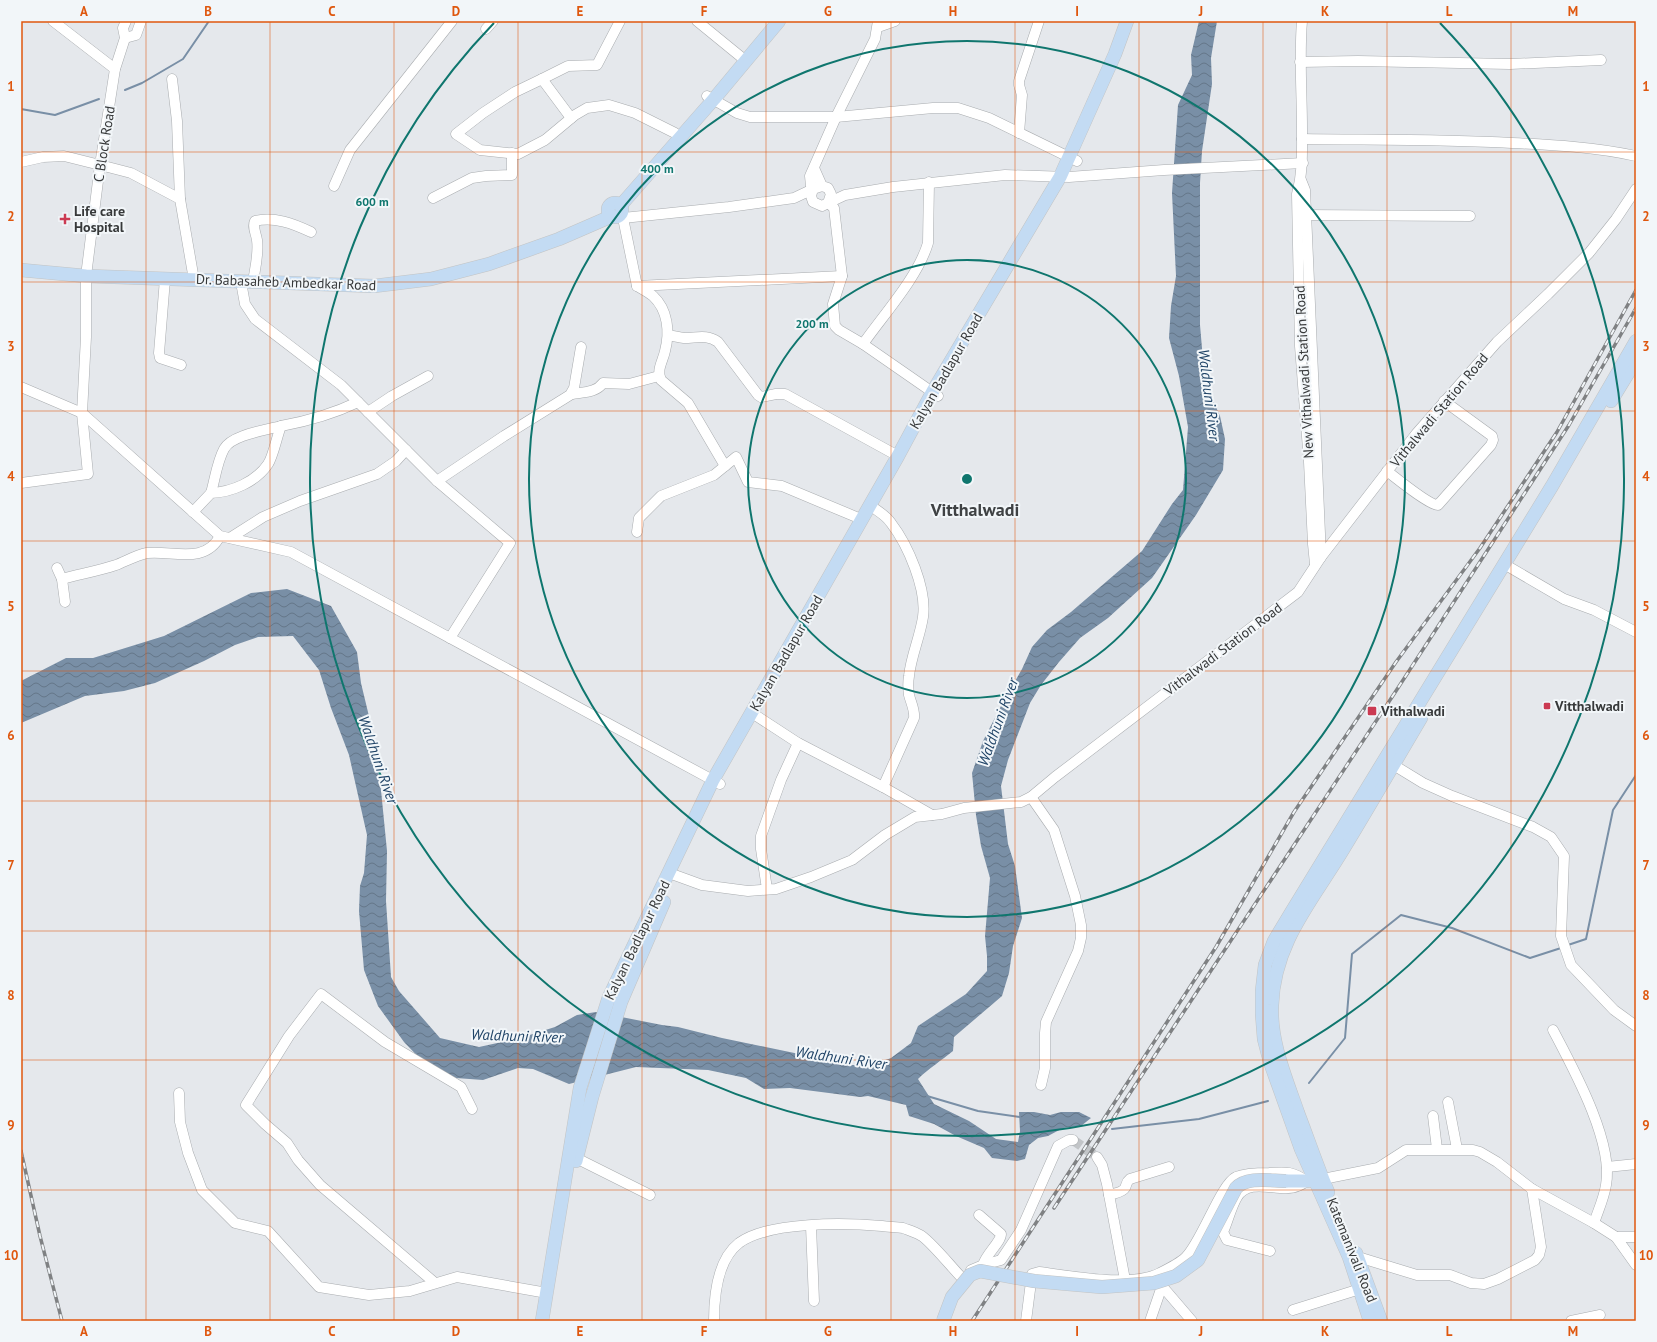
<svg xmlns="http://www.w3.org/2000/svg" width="1657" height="1342" font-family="'PT Sans',sans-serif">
<defs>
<pattern id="water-waves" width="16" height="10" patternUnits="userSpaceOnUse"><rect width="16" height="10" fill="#798fa6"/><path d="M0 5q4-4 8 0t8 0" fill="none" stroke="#647688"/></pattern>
</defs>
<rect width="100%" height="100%" fill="#e5e8ec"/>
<path fill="url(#water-waves)" d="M1199,21H1217L1211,58L1212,84L1202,151L1200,183V325L1205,383L1220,416L1225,439L1223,470L1196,515L1152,578L1108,618L1080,638L1059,662L1041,685L1030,703L1008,760L1001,786L1008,844L1015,866L1022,918L1013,946L1009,973L1002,996L954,1037L953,1051C941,1061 929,1068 918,1079L934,1104L969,1121L996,1139L1018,1142L1020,1131L1019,1112H1034L1050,1115L1061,1112H1079L1091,1118L1081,1126L1063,1128L1048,1136L1038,1138L1029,1145L1025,1159L1017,1161L992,1158L984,1148L956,1136L934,1124L909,1116L906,1105L868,1096L860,1097L790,1088L764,1089L746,1078L708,1070L636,1067L569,1084L533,1069L518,1068L483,1080L456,1078L430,1069L404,1042L378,1006L364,970L359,911L360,886L364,873L367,835L360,804L349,755L331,708L319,670L293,636L258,637L235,645L204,661L155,683L124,691L85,696L21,723V681L66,658H93L164,636L251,593L287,589L331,606L357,652L361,683L373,733L381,790L387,851L386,901L391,977L399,991L440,1038L479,1047L520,1038L555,1027L577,1015L596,1012L662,1025L678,1027L722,1038L852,1065H873L891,1058L911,1043L918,1026L966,994L987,971V956L985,936L990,878L981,846L976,815L972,773L983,741L1002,704L1022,669L1032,647L1047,630L1071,612L1142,551L1172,504L1183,490L1188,427L1179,376L1169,338L1171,306L1176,276L1172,193L1178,105L1192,75L1191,55Z"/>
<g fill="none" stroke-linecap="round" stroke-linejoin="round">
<g stroke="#798fa6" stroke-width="2">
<path d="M125,90L142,83L183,59L209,21"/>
<path d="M21,109L55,115L99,99"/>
<path d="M1568,945L1586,939L1613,810L1636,775"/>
<path d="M1309,1083L1345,1038L1352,954L1401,915L1452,928L1530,958L1561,948"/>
<path d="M927,1096L978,1111L1020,1117"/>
<path d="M1112,1129L1199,1119L1268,1101"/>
</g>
<path stroke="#c2c5c8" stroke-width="10" stroke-dasharray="10 5" stroke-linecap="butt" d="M1073,1140L1097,1157"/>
<defs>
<g id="minor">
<path d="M53,21L115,69"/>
<path d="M620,21L597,65L568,66L542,79L515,92L483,113L456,134L480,150L518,154L545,140L575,115L587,108L609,105L635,113L675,133"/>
<path d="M697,21L746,61"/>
<path d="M1302,21C1299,57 1302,93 1302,129C1302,152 1303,172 1297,194L1300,346L1309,462L1313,544L1315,564"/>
<path d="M878,27L895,21"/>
<path d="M486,29L493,21"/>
<path d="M125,38L136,35L141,21"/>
<path d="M1300,62L1358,61L1510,64L1601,60"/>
<path d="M172,79L177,121L180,199"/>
<path d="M542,79L571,118"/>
<path d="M707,96L737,113L750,117H836L933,108H958L989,118L1077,161"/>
<path d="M1019,133L1022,95L1019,85V81L1039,21"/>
<path d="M1302,139C1372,140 1442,139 1512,143C1554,145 1595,147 1636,156"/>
<path d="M21,162L43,157L64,156L100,165L131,173L180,199L194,280"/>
<path d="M814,168L822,186L828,188L831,194L828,203L822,206L813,202L811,196L813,189L822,186"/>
<path d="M1301,180L1305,190L1321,557"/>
<path d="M334,186L350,150L452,21"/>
<path d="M433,198L472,178L486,176L512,175V153"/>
<path d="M620,214L623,218L729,207L794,198L813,189L811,186L810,176L836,117L875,39L878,21"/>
<path d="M1300,215L1470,216"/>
<path d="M623,218L637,286L842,276"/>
<path d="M165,279L159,353L160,358L181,365"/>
<path d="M241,282L245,304L255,319L341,385L437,481L510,543L450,638"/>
<path d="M253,282C255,268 259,254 257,240C256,233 252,227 255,221C274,216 294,224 311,232"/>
<path d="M637,286C642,289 648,292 653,296C668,310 670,332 665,351C663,361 656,370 661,380L688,403L725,466"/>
<path d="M668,335C673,336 678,337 684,338C697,338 707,334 718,342L758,395L761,397L776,394H785L898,456"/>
<path d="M863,344C884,314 918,277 928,243L929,182"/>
<path d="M21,387L82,413L220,536L291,552L720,784"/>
<path d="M572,394C583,392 596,393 603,383L629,384L659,376"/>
<path d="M938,396L863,344L839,330L835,326L833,304L842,276L834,208L828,203L845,195L893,187L1005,175L1069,177L1164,170L1303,163"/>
<path d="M368,412L392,396L428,376"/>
<path d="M1387,471C1396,478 1429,505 1438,505L1491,445L1493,440L1492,436L1444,401"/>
<path d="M437,481L504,436L570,395L574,388L581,347"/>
<path d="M21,483L88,474L82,413L86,337V276L100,165L115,69L125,38L123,28L126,21"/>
<path d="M211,493C215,479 217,462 224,449C231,435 266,430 281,426"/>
<path d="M870,505C877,511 886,515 891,523C908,545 927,589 923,617C920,637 911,656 909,676C908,682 908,688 909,695C911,703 915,710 914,718L883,787"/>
<path d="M193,512L211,493C232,492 256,482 268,464C273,457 277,436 281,426C308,421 333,414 358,402"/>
<path d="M637,532L639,518L661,496L714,475L736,457L748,482L782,486L861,519"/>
<path d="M230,538L263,517L300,501L377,474L396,461L406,450"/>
<path d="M1504,564L1564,599L1594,610L1636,632"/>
<path d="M57,568L62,579C80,574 98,571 116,565C126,561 137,555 147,553C172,550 205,565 220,536"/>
<path d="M62,579L65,602"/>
<path d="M752,713L798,743L883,787L932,815"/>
<path d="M1387,761L1423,783L1452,796L1533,827L1551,837L1564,856L1561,936L1571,965L1614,1010L1636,1026"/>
<path d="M1031,797L1054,830L1075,896L1081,925V938L1078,951L1046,1022L1045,1033V1068L1041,1085"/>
<path d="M669,873L702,885L748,891L776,889L811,877L852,860L885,835L915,817L942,814L964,808L1021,802L1031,797L1055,777L1298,592L1321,557L1416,434L1497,342L1548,294L1589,253L1616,219L1636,189"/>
<path d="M767,889L761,849V836L781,780L798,743"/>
<path d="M1553,1030C1573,1068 1614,1142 1606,1185C1604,1198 1598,1211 1594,1223"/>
<path d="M179,1093L180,1122L188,1153L202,1190L235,1223L268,1231L319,1287L369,1295L410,1291L457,1277L547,1293"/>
<path d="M1448,1102L1457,1149"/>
<path d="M1433,1116L1437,1149"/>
<path d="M572,1156L650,1195"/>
<path d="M1097,1157L1102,1165L1107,1184L1125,1280"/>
<path d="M1607,1167L1636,1164"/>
<path d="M1323,1179L1378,1168L1406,1150H1473L1480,1152L1497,1162L1532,1189L1594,1223L1616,1237L1636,1265"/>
<path d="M1109,1195C1114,1193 1122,1193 1125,1188C1127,1184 1126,1182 1130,1179L1169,1167"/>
<path d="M979,1215L1001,1234C1001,1242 986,1254 983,1265"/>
<path d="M811,1226L814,1301"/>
<path d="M1616,1237H1636"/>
<path d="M1358,1257L1417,1275H1450L1471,1283L1484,1284L1498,1279L1535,1260L1539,1255L1541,1247L1532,1189"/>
<path d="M971,1270L983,1265L1001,1260L1021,1230L1058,1146L1069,1140H1073"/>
<path d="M1159,1275L1162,1286L1192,1321"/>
<path d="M435,1283L320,1185L298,1160L287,1143L265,1124L246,1105L289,1036L321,994L385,1042L461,1087L472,1109"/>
<path d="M1293,1310L1360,1289"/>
<path d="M714,1321C714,1295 717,1260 739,1243C769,1221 846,1223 882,1226C888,1227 896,1227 903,1228C908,1230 915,1232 920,1235C928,1238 954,1270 962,1278"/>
<path d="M1026,1321L1032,1274L1039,1272C1071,1276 1132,1288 1160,1273C1168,1269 1180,1263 1186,1257C1202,1241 1221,1184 1236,1177C1246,1173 1258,1173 1269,1173C1286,1172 1292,1171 1306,1181C1304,1183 1301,1185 1298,1186C1280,1194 1250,1176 1237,1197C1231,1207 1228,1221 1223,1232L1227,1240L1270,1251"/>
<path d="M1150,1321L1162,1286"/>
<path d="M1571,1321L1600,1315"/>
</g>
<g id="major">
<circle cx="615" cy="210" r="7"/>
<path d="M621,205L714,99L779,21"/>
<path d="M21,270L86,276L374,286L431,279L489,264L559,239L612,216"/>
<path d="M1611,401L1636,360"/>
<path d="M576,1161L592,1097L621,1002L664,902"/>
<path d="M1286,1181H1306L1321,1179"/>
<path d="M1328,1192C1317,1166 1308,1139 1298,1113C1286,1078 1270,1042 1272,1005C1274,942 1313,900 1344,848C1370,805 1395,762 1421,718"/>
<path d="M1356,1253L1381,1321"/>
<path d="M542,1321L580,1088L609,997L713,780L898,456L933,391L1060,177L1115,54L1127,21"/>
<path d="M1370,1321L1349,1257L1301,1149L1270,1062L1264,1039L1262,1014V991L1265,965L1274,941L1292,911L1552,486L1636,341"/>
</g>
</defs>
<use href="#minor" stroke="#a9acaf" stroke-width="11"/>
<use href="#major" stroke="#c3c4c4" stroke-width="14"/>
<use href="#minor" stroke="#fff" stroke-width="10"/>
<use href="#major" stroke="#c3dbf3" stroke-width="13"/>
<defs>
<g id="rail">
<path d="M21,1151L40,1236L62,1321"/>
<path d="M1054,1208L1394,694L1569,425L1636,308"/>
<path d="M972,1321L1216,947L1294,812L1396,662L1480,548L1557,432L1636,290"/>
</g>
</defs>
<use href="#rail" stroke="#7f8183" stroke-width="3.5"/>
<use href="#rail" stroke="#f2f6f9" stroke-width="2" stroke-dasharray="6" stroke-linecap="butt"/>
<defs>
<path id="major-bridge" d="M943,1321L952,1297L970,1275L980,1271L1034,1281L1102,1287L1154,1283L1176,1276L1198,1260L1236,1188C1247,1176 1271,1181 1286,1181"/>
</defs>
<use href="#major-bridge" stroke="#c3c4c4" stroke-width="14" stroke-linecap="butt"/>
<use href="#major-bridge" stroke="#c3dbf3" stroke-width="13"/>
</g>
<path fill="none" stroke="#df570e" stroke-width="1" stroke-opacity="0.55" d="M146,21V1321M270,21V1321M394,21V1321M518,21V1321M642,21V1321M766,21V1321M891,21V1321M1015,21V1321M1139,21V1321M1263,21V1321M1387,21V1321M1511,21V1321M21,152H1636M21,282H1636M21,411H1636M21,541H1636M21,671H1636M21,801H1636M21,931H1636M21,1060H1636M21,1190H1636"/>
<g fill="none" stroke="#0f766e" stroke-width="2">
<circle cx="967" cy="479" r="219"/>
<circle cx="967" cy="479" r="438"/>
<path d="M1440 23A657 657 0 1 1 494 23"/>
</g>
<g fill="#cb3a52" stroke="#f2f6f9" stroke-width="1.5">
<path d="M63 213h4v4h4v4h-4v4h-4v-4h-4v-4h4z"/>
<rect x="1543" y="702" width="8" height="8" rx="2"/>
<rect x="1367" y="706" width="10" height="10" rx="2"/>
</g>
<g text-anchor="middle" stroke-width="4" stroke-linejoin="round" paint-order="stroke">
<g font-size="14" fill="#37393a" stroke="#f2f6f9">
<text transform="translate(104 144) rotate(-81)" y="5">C Block Road</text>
<text transform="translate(286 282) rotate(2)" y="5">Dr. Babasaheb Ambedkar Road</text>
<text transform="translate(946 371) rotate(-60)" y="5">Kalyan Badlapur Road</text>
<text transform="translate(1304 372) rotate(-93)" y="5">New Vithalwadi Station Road</text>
<text transform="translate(1439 410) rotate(-50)" y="5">Vithalwadi Station Road</text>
<text transform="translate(1223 649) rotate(-37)" y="5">Vithalwadi Station Road</text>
<text transform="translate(786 653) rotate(-60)" y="5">Kalyan Badlapur Road</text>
<text transform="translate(637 940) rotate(-64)" y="5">Kalyan Badlapur Road</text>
<text transform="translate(1352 1250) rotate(68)" y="5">Katemanivali Road</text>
</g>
<g font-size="14" font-weight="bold" fill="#37393a" stroke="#f2f6f9" text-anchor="start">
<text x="74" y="216">Life care<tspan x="74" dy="16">Hospital</tspan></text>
<text x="1555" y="711">Vitthalwadi</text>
<text x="1381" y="716">Vithalwadi</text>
</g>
<g font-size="15" font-style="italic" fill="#1f4366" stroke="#f2f6f9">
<text transform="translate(1209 395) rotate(83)" y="5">Waldhuni River</text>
<text transform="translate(998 722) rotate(-70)" y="5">Waldhuni River</text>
<text transform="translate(378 760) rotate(71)" y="5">Waldhuni River</text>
<text transform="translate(517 1036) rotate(2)" y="5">Waldhuni River</text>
<text transform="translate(841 1058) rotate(8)" y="5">Waldhuni River</text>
</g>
<g font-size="18" font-weight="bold" fill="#3f4244" stroke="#f2f6f9">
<text x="975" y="516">Vitthalwadi</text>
</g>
</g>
<circle cx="967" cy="479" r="6" fill="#0f766e" stroke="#f2f6f9" stroke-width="2"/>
<g font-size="12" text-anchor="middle" font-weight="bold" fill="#0f766e" stroke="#f2f6f9" stroke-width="4" stroke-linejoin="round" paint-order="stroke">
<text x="657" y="173">400 m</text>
<text x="372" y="206">600 m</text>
<text x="812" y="328">200 m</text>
</g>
<rect width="1657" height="1342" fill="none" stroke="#f2f6f9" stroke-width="44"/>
<rect x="22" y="22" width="1613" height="1298" fill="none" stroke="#df570e" stroke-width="1.5"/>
<g font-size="13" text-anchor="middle" font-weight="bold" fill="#df570e">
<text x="84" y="16">A</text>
<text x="208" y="16">B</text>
<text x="332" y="16">C</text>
<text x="456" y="16">D</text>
<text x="580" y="16">E</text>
<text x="704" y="16">F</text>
<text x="828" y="16">G</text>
<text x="953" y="16">H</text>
<text x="1077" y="16">I</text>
<text x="1201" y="16">J</text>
<text x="1325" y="16">K</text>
<text x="1449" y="16">L</text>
<text x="1573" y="16">M</text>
<text x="11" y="91">1</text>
<text x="1646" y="91">1</text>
<text x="11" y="221">2</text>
<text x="1646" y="221">2</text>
<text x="11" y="351">3</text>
<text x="1646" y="351">3</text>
<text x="11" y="481">4</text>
<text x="1646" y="481">4</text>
<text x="11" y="611">5</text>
<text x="1646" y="611">5</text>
<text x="11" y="740">6</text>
<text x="1646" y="740">6</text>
<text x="11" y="870">7</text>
<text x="1646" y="870">7</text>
<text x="11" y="1000">8</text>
<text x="1646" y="1000">8</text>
<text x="11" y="1130">9</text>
<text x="1646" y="1130">9</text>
<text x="11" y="1260">10</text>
<text x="1646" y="1260">10</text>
<text x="84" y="1336">A</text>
<text x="208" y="1336">B</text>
<text x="332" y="1336">C</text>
<text x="456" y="1336">D</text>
<text x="580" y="1336">E</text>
<text x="704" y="1336">F</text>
<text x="828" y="1336">G</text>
<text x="953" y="1336">H</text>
<text x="1077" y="1336">I</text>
<text x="1201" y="1336">J</text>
<text x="1325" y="1336">K</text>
<text x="1449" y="1336">L</text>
<text x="1573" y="1336">M</text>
</g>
</svg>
